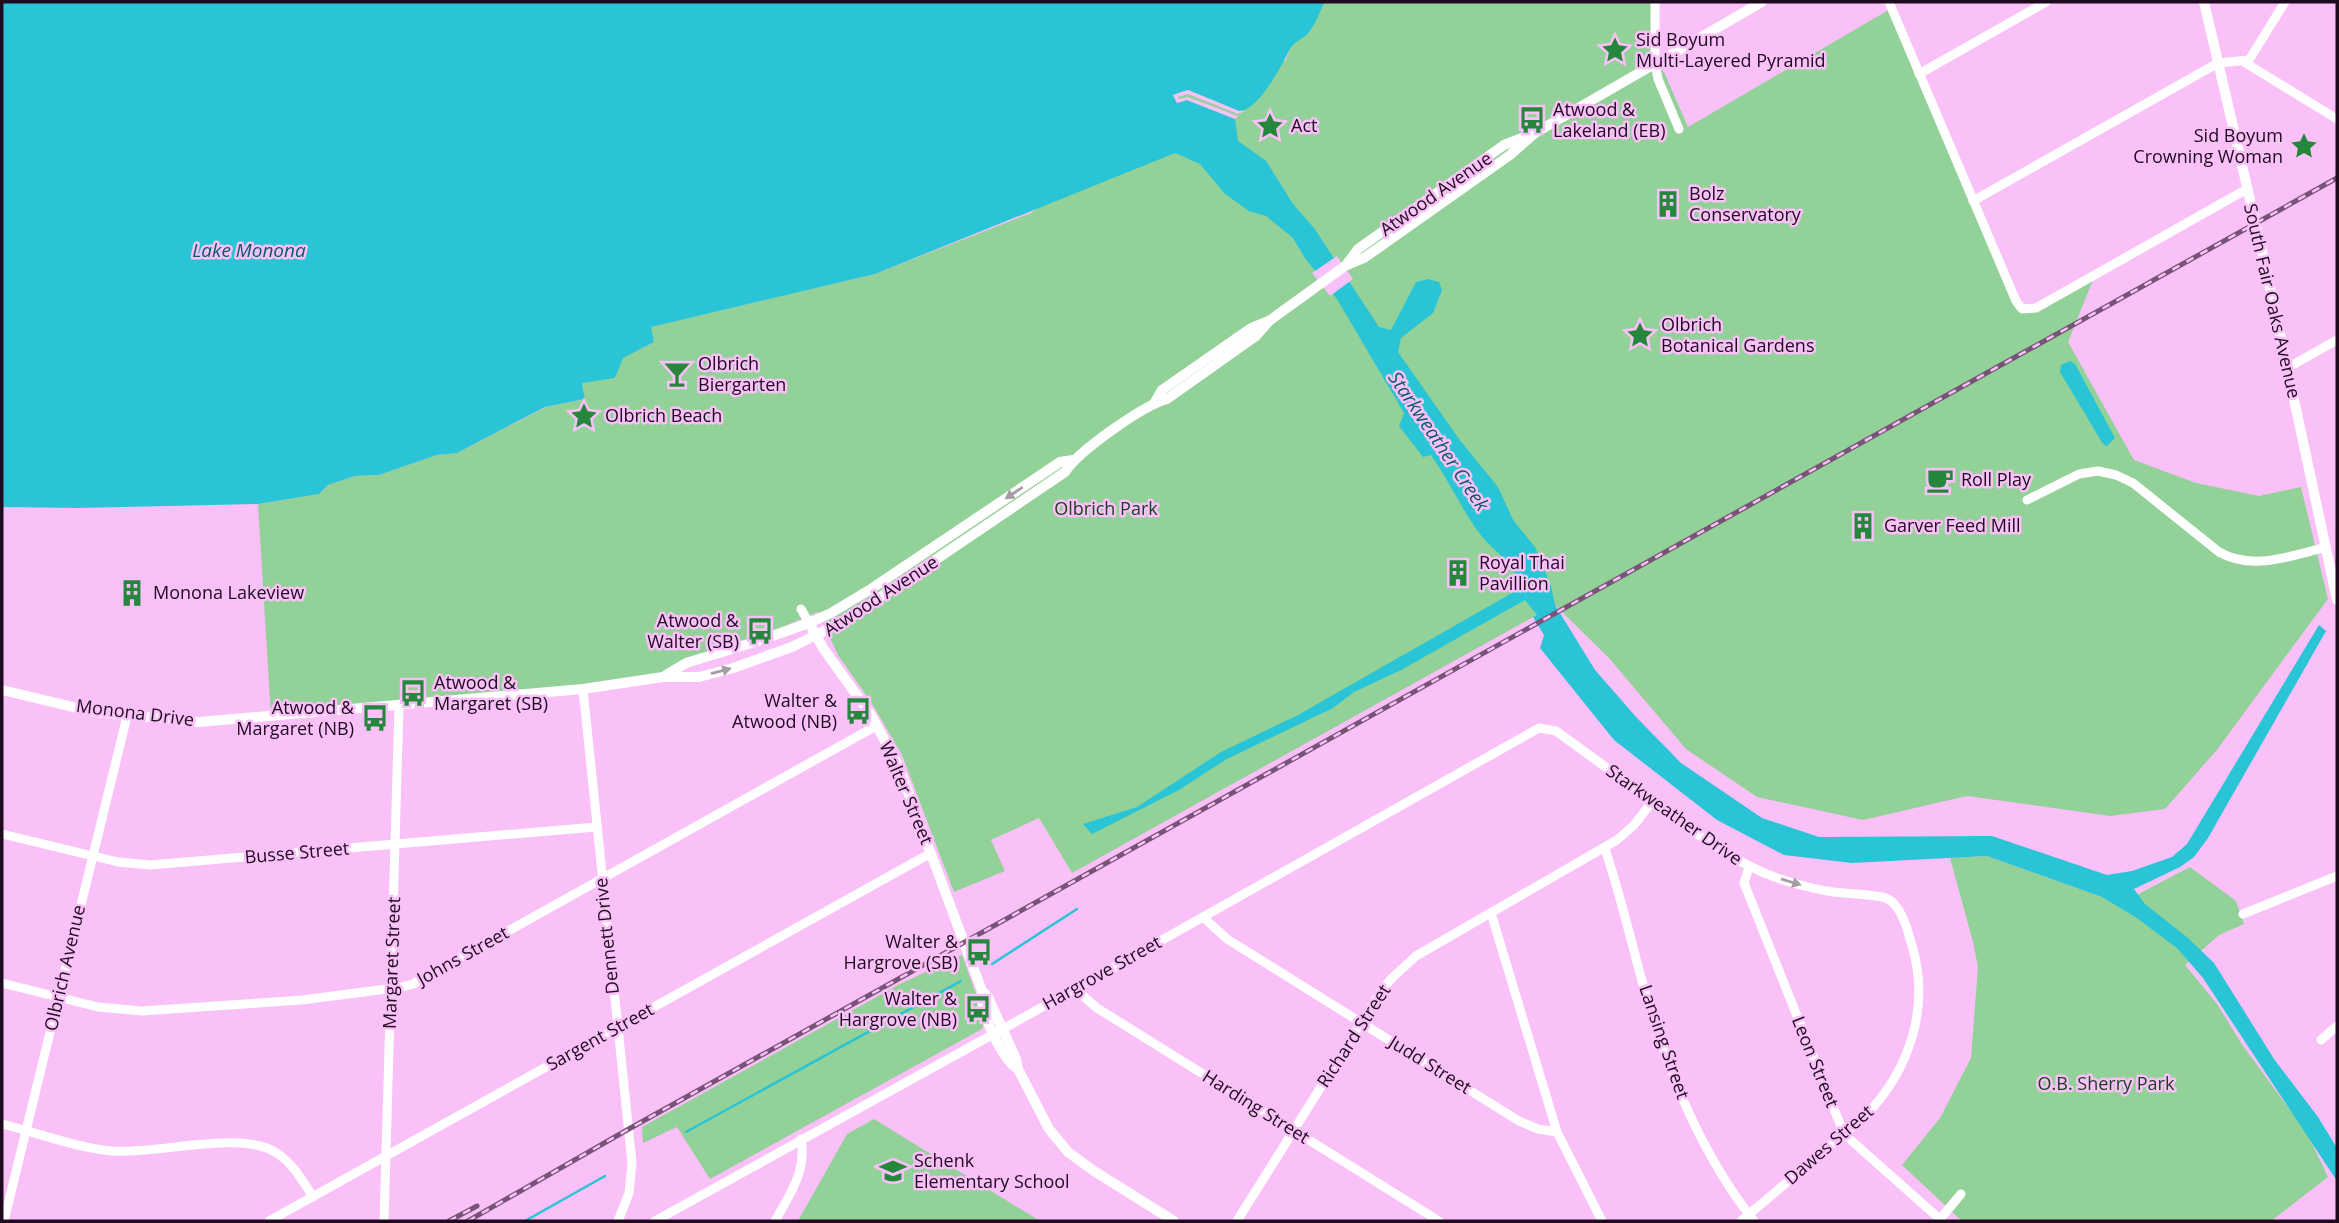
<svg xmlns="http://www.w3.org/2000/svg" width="2339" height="1223" font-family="'Open Sans',sans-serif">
<rect width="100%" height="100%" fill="#fac0f8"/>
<g fill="#92d198">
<path d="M1325,2H1655V63L1664,72L1688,127L1892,8L2016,301L2025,310L2095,275L2068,342L2134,460L2196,483L2259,496L2301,487L2328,599L2216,751L2165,809L2110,816L1967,796L1863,820L1757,797L1686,749L1609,658L1555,605L1072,873L1039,818L991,840L1005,871L954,892L902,755L871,702L838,655L818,612L663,677L271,716L258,504L319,494L328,485L355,476L379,475L437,455L457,453L546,407L585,399L582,382L615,378L622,358L654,342L650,327L875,274L1031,213L1177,103L1173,95L1286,60L1291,46L1309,33Z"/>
<path d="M1987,856L2102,897L2127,900L2190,867L2236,901L2244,924L2219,935L2185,965L2217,1004L2243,1046L2307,1133L2328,1177L2271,1221H1962L1902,1165L1940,1118L1971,1058L1978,967L1973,942L1950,858Z"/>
<path d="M962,955L985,1019L982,1029L710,1179L677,1127L643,1143L642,1127L900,984Z"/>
<path d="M874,1119L1040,1221H798L847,1134Z"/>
</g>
<g fill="#29c4d6">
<path d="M2,2H1325C1320,11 1316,23 1310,31C1305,39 1294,41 1290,49C1282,65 1259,110 1239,111L1188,90L1173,95L1177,103L1187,100L1235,119L1238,141L1266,161L1293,204L1314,228L1379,327L1391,330L1416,282L1428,279L1439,282L1442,290L1433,313L1401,338L1398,352L1459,439L1498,487L1513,520L1535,547L1551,586L1555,605L1595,670L1637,718L1681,763L1762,818L1819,837L1992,836L2107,875L2132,871L2172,857L2187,844L2319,625L2326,631L2208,838L2194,857L2180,867L2134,889L2145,904L2188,938L2214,963L2274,1059L2318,1117L2337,1148V1181L2203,978L2178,949L2137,918L2102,897L1987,856L1852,863L1784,855L1717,820L1614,740L1540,648L1544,635L1533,617L1537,615L1525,600L1401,670L1354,692L1333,708L1225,760L1179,790L1092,834L1083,824L1137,807L1221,752L1298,715L1512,593L1519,586C1514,560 1491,551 1477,530C1460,506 1448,479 1431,455L1423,457L1399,426L1404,413L1337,299L1305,258L1293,238L1266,216L1249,211L1225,194L1200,164L1175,153L875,274L651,327L654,342L623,358L615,378L582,383L585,399L545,407L457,453L437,455L379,475L355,476L328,485L319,494L258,504L78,508L2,507Z"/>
<path d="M2070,361L2075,364L2115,438L2107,446L2103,444L2060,372L2061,365Z"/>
</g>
<g fill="#fac0f8">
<path d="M1188,90L1239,111H1245L1238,114L1188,94L1178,97V99L1188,97L1238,116L1235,119L1187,100L1177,103L1173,95Z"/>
<path d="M1337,256L1353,279L1330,296L1312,273Z"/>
</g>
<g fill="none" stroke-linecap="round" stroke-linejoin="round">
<g stroke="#29c4d6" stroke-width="2.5">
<path d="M992,964L1077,909"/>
<path d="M686,1132L961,981"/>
<path d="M525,1221L605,1176"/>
</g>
<g stroke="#fff" stroke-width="9">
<path d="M1655,2V63L1658,79L1679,129"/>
<path d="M1889,2L2016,301L2022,309L2036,308L2247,189"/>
<path d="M2244,62L2337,119"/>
<path d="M1919,74L2046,2"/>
<path d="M1973,201L2218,63L2249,60L2285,2"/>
<path d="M2287,368L2337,340"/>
<path d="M2027,500L2079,474L2098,471L2116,475L2133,483L2219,552C2252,571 2292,556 2326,547"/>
<path d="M801,609L809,623"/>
<path d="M583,689L632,1163L629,1193L618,1221"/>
<path d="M2,834L118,862L150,865L596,827"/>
<path d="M1605,849C1622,899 1633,951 1648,1002C1670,1079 1705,1159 1754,1221"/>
<path d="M1749,867L1744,883L1844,1134L1942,1221"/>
<path d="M1491,913L1557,1132L1602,1221"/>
<path d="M2243,914L2337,876"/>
<path d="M1203,917L1227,939L1519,1121L1538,1129L1557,1132"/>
<path d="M2,983L98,1007L142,1011L302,1000L402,987L413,984L876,726"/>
<path d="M1075,989L1097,1008L1439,1221"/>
<path d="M2321,1040L2337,1026"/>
<path d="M2,1124C38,1133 74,1147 111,1151C154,1155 241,1130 275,1152C293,1163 302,1180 313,1197"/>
<path d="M1940,1219L1961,1194"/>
<path d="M4,1221L127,716"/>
<path d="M269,1221L931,853"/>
<path d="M384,1221L399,706"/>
<path d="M655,1221L1075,989L1539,728L1556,731C1588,754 1619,777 1651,800C1691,830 1730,861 1777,878C1796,884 1815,890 1834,892C1850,894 1866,894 1882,897C1887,898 1892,901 1895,905C1903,914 1907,927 1910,939C1932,1004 1911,1071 1862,1119L1741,1221"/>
<path d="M775,1221C790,1194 807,1171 801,1139"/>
<path d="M1237,1221L1381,991L1392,978L1416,956L1617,840L1634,825L1652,802"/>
</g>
<g stroke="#fff" stroke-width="10">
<path d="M2204,2L2265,264L2337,600"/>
<path d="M1347,264L1358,249L1504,145L1535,133L1762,2"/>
<path d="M1155,402L1162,390L1251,328L1268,321"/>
<path d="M809,623L823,648L871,715L898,765L982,991L988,997L1016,1059L1018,1069L1049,1129L1068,1152L1094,1171L1174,1221"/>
<path d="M666,675L686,663L758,641L809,623L831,613L871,589L1060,462L1073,460"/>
<path d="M2,690L94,712L199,722L583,689L663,677H699L733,668L792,647L848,619L1065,472C1078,451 1144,405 1167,399L1256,336L1269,321L1345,266L1364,258L1510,155L1535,133"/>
<path d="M982,991C979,1010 1002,1060 1018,1069"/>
</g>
<defs>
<g id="rail">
<path d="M449,1221L477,1206"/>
<path d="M468,1221L627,1130L2337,178"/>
</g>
</defs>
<use href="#rail" stroke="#775477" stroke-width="5"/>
<use href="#rail" stroke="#fac0f8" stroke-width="2.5" stroke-dasharray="8" stroke-linecap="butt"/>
</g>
<defs><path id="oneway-solid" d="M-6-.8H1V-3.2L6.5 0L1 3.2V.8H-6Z" transform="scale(1.75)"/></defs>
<g fill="#a59da6">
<use href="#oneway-solid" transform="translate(1014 493) rotate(146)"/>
<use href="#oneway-solid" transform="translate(721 671) rotate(-15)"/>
<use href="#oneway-solid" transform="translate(1791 882) rotate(17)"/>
</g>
<defs>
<symbol id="sight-bare" viewBox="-9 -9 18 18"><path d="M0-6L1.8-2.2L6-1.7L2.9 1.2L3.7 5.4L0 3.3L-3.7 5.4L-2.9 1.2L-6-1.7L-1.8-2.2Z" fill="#25873b" stroke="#fac0f8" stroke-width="2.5" paint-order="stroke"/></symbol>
<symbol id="bus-bare" viewBox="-9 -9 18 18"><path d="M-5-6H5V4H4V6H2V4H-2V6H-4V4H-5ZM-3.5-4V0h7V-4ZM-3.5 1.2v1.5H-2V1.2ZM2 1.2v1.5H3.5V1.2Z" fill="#25873b" stroke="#fac0f8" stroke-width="2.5" paint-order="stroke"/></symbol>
<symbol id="building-bare" viewBox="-9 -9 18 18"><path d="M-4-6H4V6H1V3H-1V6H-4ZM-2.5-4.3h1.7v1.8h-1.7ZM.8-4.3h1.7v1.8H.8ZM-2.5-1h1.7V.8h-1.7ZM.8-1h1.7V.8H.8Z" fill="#25873b" stroke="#fac0f8" stroke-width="2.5" paint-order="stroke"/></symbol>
<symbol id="bar-bare" viewBox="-9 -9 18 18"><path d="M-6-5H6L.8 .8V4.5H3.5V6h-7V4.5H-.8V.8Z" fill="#25873b" stroke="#fac0f8" stroke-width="2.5" paint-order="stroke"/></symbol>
<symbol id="cafe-bare" viewBox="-9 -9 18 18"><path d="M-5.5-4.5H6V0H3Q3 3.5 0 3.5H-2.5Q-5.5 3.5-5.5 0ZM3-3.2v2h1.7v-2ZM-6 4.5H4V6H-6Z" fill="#25873b" stroke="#fac0f8" stroke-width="2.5" paint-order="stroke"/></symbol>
<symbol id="school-bare" viewBox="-9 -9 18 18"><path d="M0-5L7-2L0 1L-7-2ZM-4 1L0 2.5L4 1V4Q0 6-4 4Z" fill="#25873b" stroke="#fac0f8" stroke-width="2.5" paint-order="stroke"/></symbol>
</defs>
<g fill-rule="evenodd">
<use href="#sight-bare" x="1596" y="31" width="38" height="38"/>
<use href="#bus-bare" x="1513" y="101" width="38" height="38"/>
<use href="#sight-bare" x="1251" y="107" width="38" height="38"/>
<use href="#sight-bare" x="2285" y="127" width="38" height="38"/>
<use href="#building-bare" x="1649" y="185" width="38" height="38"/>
<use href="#sight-bare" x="1621" y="316" width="38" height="38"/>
<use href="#bar-bare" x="658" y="355" width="38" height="38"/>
<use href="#sight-bare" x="565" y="397" width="38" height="38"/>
<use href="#cafe-bare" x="1921" y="461" width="38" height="38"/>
<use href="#building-bare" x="1844" y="507" width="38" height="38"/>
<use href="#building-bare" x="1439" y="554" width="38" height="38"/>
<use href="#building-bare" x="113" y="574" width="38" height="38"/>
<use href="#bus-bare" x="741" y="612" width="38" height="38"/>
<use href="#bus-bare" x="394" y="674" width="38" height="38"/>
<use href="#bus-bare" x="839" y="692" width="38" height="38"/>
<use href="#bus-bare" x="356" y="699" width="38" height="38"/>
<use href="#bus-bare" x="960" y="933" width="38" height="38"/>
<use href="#bus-bare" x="959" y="990" width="38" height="38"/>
<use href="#school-bare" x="874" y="1152" width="38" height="38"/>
</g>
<g text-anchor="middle" stroke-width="5" stroke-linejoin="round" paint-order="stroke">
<g font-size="18" fill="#1f0b20" stroke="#fac0f8" text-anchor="start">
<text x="1636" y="46">Sid Boyum<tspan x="1636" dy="21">Multi-Layered Pyramid</tspan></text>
<text x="1553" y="116">Atwood &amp;<tspan x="1553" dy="21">Lakeland (EB)</tspan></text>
<text x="1291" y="132">Act</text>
<text x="2283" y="142" text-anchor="end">Sid Boyum<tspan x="2283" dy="21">Crowning Woman</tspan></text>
<text x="1689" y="200">Bolz<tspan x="1689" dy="21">Conservatory</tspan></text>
<text x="1661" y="331">Olbrich<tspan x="1661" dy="21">Botanical Gardens</tspan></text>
<text x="698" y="370">Olbrich<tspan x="698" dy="21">Biergarten</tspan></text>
<text x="605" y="422">Olbrich Beach</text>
<text x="1961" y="486">Roll Play</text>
<text x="1884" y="532">Garver Feed Mill</text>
<text x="1479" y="569">Royal Thai<tspan x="1479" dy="21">Pavillion</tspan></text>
<text x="153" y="599">Monona Lakeview</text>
<text x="739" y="627" text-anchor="end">Atwood &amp;<tspan x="739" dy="21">Walter (SB)</tspan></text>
<text x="434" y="689">Atwood &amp;<tspan x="434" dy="21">Margaret (SB)</tspan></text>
<text x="837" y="707" text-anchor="end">Walter &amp;<tspan x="837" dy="21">Atwood (NB)</tspan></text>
<text x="354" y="714" text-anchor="end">Atwood &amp;<tspan x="354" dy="21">Margaret (NB)</tspan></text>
<text x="958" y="948" text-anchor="end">Walter &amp;<tspan x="958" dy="21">Hargrove (SB)</tspan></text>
<text x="957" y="1005" text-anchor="end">Walter &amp;<tspan x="957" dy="21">Hargrove (NB)</tspan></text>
<text x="914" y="1167">Schenk<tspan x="914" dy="21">Elementary School</tspan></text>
</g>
<g font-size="18" fill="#1f0b20" stroke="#fac0f8">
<text transform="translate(1436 194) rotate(-35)" y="6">Atwood Avenue</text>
<text transform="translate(2272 301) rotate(77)" y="6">South Fair Oaks Avenue</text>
<text transform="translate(881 596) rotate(-33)" y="6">Atwood Avenue</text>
<text transform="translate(135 713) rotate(7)" y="6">Monona Drive</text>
<text transform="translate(906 793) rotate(67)" y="6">Walter Street</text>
<text transform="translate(1674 815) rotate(35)" y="6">Starkweather Drive</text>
<text transform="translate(297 853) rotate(-5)" y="6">Busse Street</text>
<text transform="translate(607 936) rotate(-96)" y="6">Dennett Drive</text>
<text transform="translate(463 956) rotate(-29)" y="6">Johns Street</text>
<text transform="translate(392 963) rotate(-88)" y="6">Margaret Street</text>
<text transform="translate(65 968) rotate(-77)" y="6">Olbrich Avenue</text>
<text transform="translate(1102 973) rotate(-29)" y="6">Hargrove Street</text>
<text transform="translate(1354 1036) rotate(-57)" y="6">Richard Street</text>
<text transform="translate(600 1037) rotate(-29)" y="6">Sargent Street</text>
<text transform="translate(1664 1042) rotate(71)" y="6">Lansing Street</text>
<text transform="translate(1815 1062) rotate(68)" y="6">Leon Street</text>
<text transform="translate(1430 1065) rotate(32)" y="6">Judd Street</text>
<text transform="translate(1256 1107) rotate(32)" y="6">Harding Street</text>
<text transform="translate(1829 1145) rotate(-41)" y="6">Dawes Street</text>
</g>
<g font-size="18" fill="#19401f" stroke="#fac0f8">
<text x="1106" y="515">Olbrich Park</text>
<text x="2106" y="1090">O.B. Sherry Park</text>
</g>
<g font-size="19" font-style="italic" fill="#055c65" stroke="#fac0f8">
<text x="249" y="257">Lake Monona</text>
<text transform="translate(1439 441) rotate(56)" y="7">Starkweather Creek</text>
</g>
</g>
<rect width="2339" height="1223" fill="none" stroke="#1f0b20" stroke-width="7"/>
</svg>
